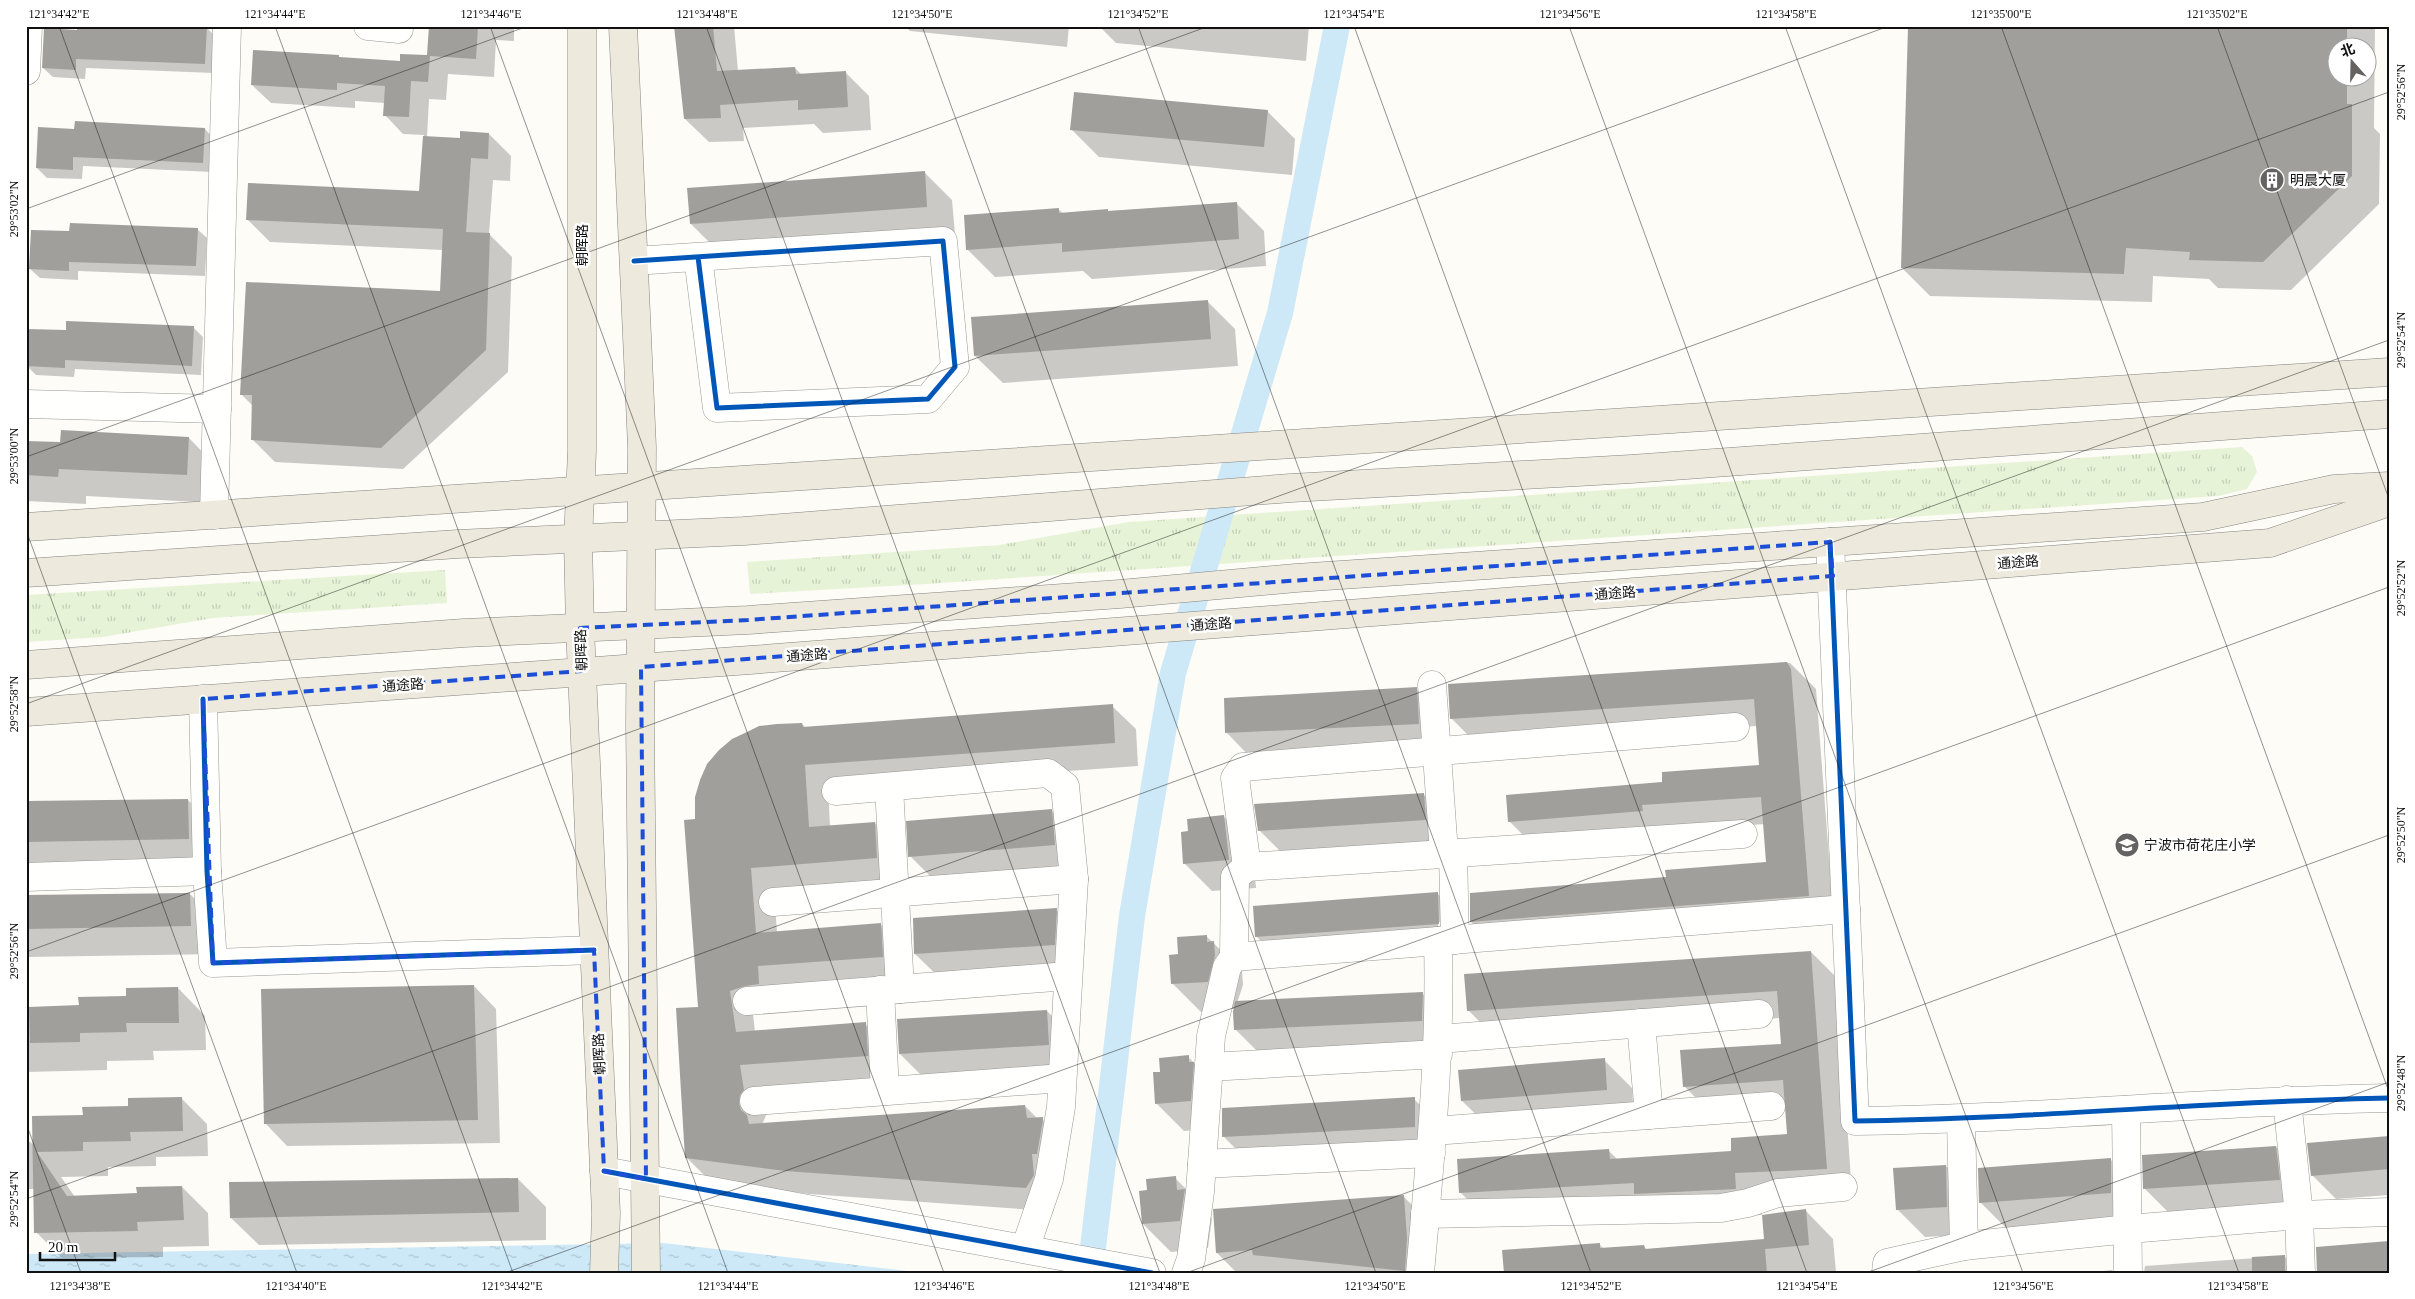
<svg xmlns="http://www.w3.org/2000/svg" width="2415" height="1299" font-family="'Times New Roman','Noto Sans SC',serif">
<defs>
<pattern id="grass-tufts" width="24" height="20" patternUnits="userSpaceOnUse" patternTransform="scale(1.25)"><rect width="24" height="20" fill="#e7f3d7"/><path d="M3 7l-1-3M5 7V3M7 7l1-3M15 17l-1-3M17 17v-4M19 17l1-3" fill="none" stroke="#c5cfb8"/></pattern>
<pattern id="water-ripples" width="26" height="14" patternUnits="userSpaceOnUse" patternTransform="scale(1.25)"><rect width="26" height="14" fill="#cde8f7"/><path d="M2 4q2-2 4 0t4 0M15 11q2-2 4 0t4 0" fill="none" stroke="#afc6d3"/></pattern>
</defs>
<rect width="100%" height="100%" fill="#fdfcf7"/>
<g fill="url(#grass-tufts)">
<path d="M2242,447L2252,456L2257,472L2247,489L2219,496L926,584L750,594L747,562L999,545L1129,522Z"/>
<path d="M445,570L447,603L213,618L103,637L26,642V595Z"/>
</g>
<path fill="url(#water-ripples)" d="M663,1243L925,1273H26V1254Z"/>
<g fill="#0003" fill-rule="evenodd">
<path d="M430,26H514V41L496,40L494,77L448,74L446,100L429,99L427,137L461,139L489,134L511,156L510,181L493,180L489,234L512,257L508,372L403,469L275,462L253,440V406L241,394L441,293L443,250L270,242L247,219L421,193L424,135L403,134L385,115V103L355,101V108L271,103L252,85L338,56L341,59L401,62L428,56Z"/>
<path d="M675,26H734L738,71L795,68L802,75L845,72L869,96L871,130L823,133L814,124L743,128L744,141L709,142L685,119Z"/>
<path d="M905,26H1069L1067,47L910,31Z"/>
<path d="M1099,26H1309L1306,61L1116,43Z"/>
<path d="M1943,26H2375L2374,128L2380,134L2379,204L2291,290L2218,288L2209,279L2153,276L2152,302L1930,296L1902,268ZM2338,48H2368V78H2338Z"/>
<path d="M207,28L216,37L214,73L86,68L85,79L53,77L43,68L78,31Z"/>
<path d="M1267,111L1295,139L1292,175L1099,157L1071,129Z"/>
<path d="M205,129L214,139L212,172L83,166L82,179L47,178L37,168L75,130Z"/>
<path d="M924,172L952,200L955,234L719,252L691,224Z"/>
<path d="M1236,203L1264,231L1266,266L1092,279L1083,271L995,277L967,249L1058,209L1064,214Z"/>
<path d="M197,229L207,238L205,276L78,271V280L40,278L30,269L70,233Z"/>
<path d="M1207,301L1235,329L1238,366L1003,383L975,356Z"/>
<path d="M194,328L203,337L201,375L75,369L74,377L36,375L26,365L67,331Z"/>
<path d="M189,438L216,466L215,503L86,496V504L26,501V442L61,443Z"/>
<path d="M1790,663L1816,689L1834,922L1497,948L1471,922L1667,878L1768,863L1765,824L1668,831L1535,847L1509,821L1664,784L1760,767L1757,726L1477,744L1451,718L1449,686Z"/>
<path d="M1416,689L1444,717L1446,751L1254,761L1227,733Z"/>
<path d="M1112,706L1136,729L1138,766L828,788L830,826L875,823L898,846L900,881L774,891L777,932L880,924L904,948L905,980L769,1008L753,1014L755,1032L865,1024L889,1047L890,1079L767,1113L762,1125L1025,1106L1038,1119H1042L1066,1142L1054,1177L1057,1199L1049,1211L809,1194L710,1181L686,1157L699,1008L696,820L802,724L806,728Z"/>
<path d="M1424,795L1451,823L1453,848L1287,858L1259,830Z"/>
<path d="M188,800L215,828L216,867L26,869V804Z"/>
<path d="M1051,810L1079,838L1082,872L938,884L910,856Z"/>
<path d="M1224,817L1252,844L1256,888L1212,891L1184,863L1189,832Z"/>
<path d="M190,894L218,922V954L26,957V896Z"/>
<path d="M1438,894L1466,921V951L1284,964L1256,936L1254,907ZM1438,922H1440V930H1438Z"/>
<path d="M1056,910L1084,937L1082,973L943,981L915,954Z"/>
<path d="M1206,936L1242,970L1243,985L1237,1003L1422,993L1450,1021V1048L1263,1057L1235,1029L1234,1009L1201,1012L1173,984L1179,956Z"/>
<path d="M1811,952L1837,978L1852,1194L1760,1199L1762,1215L1662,1220L1486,1218L1460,1192L1609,1151L1618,1160L1733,1152L1789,1135L1787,1107L1710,1112L1684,1086L1782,1045L1780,1018L1494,1036L1468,1010Z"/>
<path d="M474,986L496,1009L500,1143L287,1146L265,1123Z"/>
<path d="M178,988L205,1016L206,1050L153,1051L154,1060L107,1061V1070L26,1072V1011L80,1007Z"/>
<path d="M1047,1011L1075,1039L1076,1072L928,1082L900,1054Z"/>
<path d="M1188,1057L1216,1084L1218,1128L1184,1131L1156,1103L1161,1073Z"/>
<path d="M1604,1060L1632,1088L1634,1117L1490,1128L1462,1101Z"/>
<path d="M181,1098L207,1124L208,1156L156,1157V1166L108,1167V1176L61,1177L75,1197L138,1195L182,1187L208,1213L209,1246L163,1247V1257L62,1258L36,1232V1189H26V1139L34,1145L84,1116Z"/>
<path d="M1414,1099L1442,1127L1443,1154L1251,1164L1223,1136Z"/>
<path d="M2389,1137V1195L2336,1199L2312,1175Z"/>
<path d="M2276,1147L2304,1175L2307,1208L2172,1216L2144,1188Z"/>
<path d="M2110,1159L2138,1187L2139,1220L2008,1230L1980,1202Z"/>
<path d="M1946,1166L1974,1194L1975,1234L1925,1237L1897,1209Z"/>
<path d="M1175,1178L1203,1206L1204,1210L1212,1218L1208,1248L1171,1252L1143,1224L1148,1192Z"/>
<path d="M518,1179L546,1207V1240L259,1245L231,1218Z"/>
<path d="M1403,1196L1427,1220L1430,1273H1237L1217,1253Z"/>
<path d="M1806,1211L1833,1239L1836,1272L1505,1273L1600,1245L1604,1249L1644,1246L1647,1250L1765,1240Z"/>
<path d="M2389,1242V1273H2317V1248Z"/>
<path d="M2284,1256L2301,1273H2144L2145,1266Z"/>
<path d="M2112,1270L2114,1273H2083Z"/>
</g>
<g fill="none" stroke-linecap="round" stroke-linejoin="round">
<path stroke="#cde8f7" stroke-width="26" d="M1090,1273L1132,916L1173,673L1280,313L1337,26"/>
</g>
<g fill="#a19f9c">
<path d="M77,26H207L205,64L76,59V70L42,68L44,28L77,30Z"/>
<path d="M429,26H478L476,59L430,56L428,82L411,81L409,117L383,116L385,86L337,83V90L251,85L253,50L339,55V57L400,61V54L427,55Z"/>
<path d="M674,26H713L717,71L795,67L796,74L846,71L848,107L798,110V100L720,105L721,118L684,119Z"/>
<path d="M2347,26V48H2338V78H2347V104H2352V176L2263,262L2189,260L2190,252L2126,248L2124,274L1901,268L1908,27Z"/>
<path d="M1074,92L1268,110L1264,147L1070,130Z"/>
<path d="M75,121L205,128L203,163L73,157V170L36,168L38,127L74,129Z"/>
<path d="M460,131L489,133L488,159L471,158L466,232L490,233L486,350L381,448L251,440L252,395H240L246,282L440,291L443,229L246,220L248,183L419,191L423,136L460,138Z"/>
<path d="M925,171L927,207L690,224L687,188Z"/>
<path d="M1237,202L1239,239L1062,252V243L966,250L964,215L1059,208V213L1108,209V211Z"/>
<path d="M70,223L198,228L196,266L69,262V271L29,269L31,230L69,231Z"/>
<path d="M1208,300L1211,339L974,356L971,317Z"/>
<path d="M66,321L194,326L192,366L65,360V368L26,366L27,329L66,330Z"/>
<path d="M61,430L189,437L187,475L59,469L58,477L26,475V441L60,442Z"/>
<path d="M1787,662L1791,669L1809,896L1470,922V893L1666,877L1665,870L1766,862L1761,797L1642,805L1643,811L1508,822L1506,795L1662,782V772L1759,765L1754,699L1450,719L1448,684Z"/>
<path d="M1417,687L1419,724L1225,733L1224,698Z"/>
<path d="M1113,704L1115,743L805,765L809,827L875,822L877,858L751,868L756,933L881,923L883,957L758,966L759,984L745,986L730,991L736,1032L866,1022L868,1056L740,1065L744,1090L740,1095L739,1103L741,1110L747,1115L749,1124L1025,1105L1027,1118L1043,1117V1120L1037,1154H1032L1034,1175L1026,1188L785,1171L685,1158L676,1008L698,1007L684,820L695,819V797L700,780L707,764L719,750L732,739L747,732L759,726L777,724L802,723L803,727Z"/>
<path d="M1424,793L1426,820L1258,831L1254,804Z"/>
<path d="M188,799L189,839L26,842V801Z"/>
<path d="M1052,809L1055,845L908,857L906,821Z"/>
<path d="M1224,815L1229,860L1183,864L1181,832L1188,831L1187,819Z"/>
<path d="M1438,892L1439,924L1255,937L1253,906Z"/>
<path d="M190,893L191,926L26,929V895Z"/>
<path d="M1057,908L1055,945L914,954L913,918Z"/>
<path d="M1207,935V942L1214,941L1215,956L1208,982L1171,984L1169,955L1178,954L1177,937Z"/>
<path d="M1811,951L1827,1169L1735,1173L1736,1189L1634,1194V1183L1459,1193L1457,1159L1609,1149L1610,1159L1731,1151V1138L1787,1134L1783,1080L1683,1087L1680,1050L1781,1044L1777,991L1467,1011L1464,974Z"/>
<path d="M474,985L478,1120L264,1124L261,989Z"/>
<path d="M178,987L179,1023H126L127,1032L80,1033V1042L30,1043L29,1007L79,1005L78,997L126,996V988Z"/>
<path d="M1423,992L1422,1021L1234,1030L1233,1012L1235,1001Z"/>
<path d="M1047,1010L1049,1045L899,1054L897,1019Z"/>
<path d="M1189,1055V1062H1194L1191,1101L1155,1104L1153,1072H1160L1159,1058Z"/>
<path d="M1605,1058L1607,1090L1461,1101L1458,1070Z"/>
<path d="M182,1097L183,1131L130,1132L131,1141L83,1142V1151L37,1152L67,1196L137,1193L136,1187L182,1186L184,1220L137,1222L138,1231L34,1233L32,1116L83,1115L82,1107L128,1106V1098Z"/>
<path d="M1415,1097V1127L1222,1137V1108Z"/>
<path d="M2389,1136V1169L2311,1176L2307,1143Z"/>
<path d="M2276,1146L2280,1180L2143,1189L2142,1155Z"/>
<path d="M2111,1158V1193L1979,1203L1978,1168Z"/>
<path d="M1946,1165L1947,1207L1896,1210L1893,1168Z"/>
<path d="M1176,1176L1177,1190L1185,1189L1180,1221L1142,1224L1139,1191L1147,1190L1146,1179Z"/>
<path d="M518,1178L519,1212L230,1218L229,1182Z"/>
<path d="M1404,1195L1407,1238L1405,1271L1253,1255L1252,1250L1216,1253L1213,1209Z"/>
<path d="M1806,1209L1809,1245L1765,1249L1767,1273H1504L1502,1250L1600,1243V1248L1644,1245L1645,1249L1764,1239L1762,1215Z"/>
<path d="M2389,1241V1271L2317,1273L2316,1247Z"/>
<path d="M2285,1255V1273H2252V1257Z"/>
</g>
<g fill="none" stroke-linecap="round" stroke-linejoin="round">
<defs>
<g id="minor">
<path d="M368,26L399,29"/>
<path d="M26,71L28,26"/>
<path d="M634,261L943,241L955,367L928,399L717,408L698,257"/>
<path d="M26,404L217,409"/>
<path d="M214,515L227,26"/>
<path d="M1830,542L1855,1121C2033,1119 2211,1101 2389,1098"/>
<path d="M1432,685L1444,853"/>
<path d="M203,699L207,871L213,963L594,950"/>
<path d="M889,787L900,989"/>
<path d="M836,791L1048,773L1065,786L1074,879L1061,1107L1049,1179L1025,1249"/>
<path d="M1453,853L1455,940"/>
<path d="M1247,867L1235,778L1243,767L1735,727"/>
<path d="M26,877L207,871"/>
<path d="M773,902L1074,879"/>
<path d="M1234,957L1235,877L1247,867L1743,834"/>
<path d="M880,990L885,1091"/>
<path d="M747,1001L1068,976"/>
<path d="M1641,1023L1649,1115"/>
<path d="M1439,1039L1759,1014"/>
<path d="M1209,1067L1438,1054"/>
<path d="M2287,1100L2299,1215L2301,1273"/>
<path d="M754,1101L1062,1078"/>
<path d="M2126,1110L2128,1273"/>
<path d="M1961,1120L1964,1246"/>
<path d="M1433,1131L1771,1106"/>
<path d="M1202,1164L1431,1153"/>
<path d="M604,1171L1152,1273"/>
<path d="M1425,1214L1721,1208L1748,1203L1778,1193L1843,1187"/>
<path d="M1186,1273L1191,1259L1200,1192L1211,1036L1227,967L1234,957L1846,909"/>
<path d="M1420,1273C1430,1162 1441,1052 1438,941"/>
<path d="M1886,1273L1887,1263L1964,1246L2129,1229L2299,1215L2389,1212"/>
</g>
<g id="major">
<path d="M582,26V451L578,540L580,628L606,1213L604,1273"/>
<path d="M623,26L642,447L640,724L646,1273"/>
<path d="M26,527L2389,372"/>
<path d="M26,573L458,544L744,531L1291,488L1631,469L2389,414"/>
<path d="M26,665L464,633L748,620L1120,594L1296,578L2203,517L2334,489L2389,486"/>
<path d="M26,712L750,660L2270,543L2389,502"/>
</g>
</defs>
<use href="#minor" stroke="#979795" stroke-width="29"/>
<use href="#major" stroke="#858482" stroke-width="29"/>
<use href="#minor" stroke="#fffffe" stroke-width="28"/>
<use href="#major" stroke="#ede9dc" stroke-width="28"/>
<defs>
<g id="cycleway">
<path d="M634,261L943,241L955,367L928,399L717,408L698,257"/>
<path d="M1830,542L1855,1121C2033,1119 2211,1101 2389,1098"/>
<path d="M203,699L207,871L213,963L594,950"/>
<path d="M604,1171L1152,1273"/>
</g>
</defs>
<use href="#cycleway" stroke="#fff" stroke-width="8"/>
<use href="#cycleway" stroke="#0057b8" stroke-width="5"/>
</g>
<path fill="none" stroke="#1d4ed8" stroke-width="4" stroke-dasharray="10 6" stroke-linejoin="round" d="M1830,542L1833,576L641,667L646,1179L604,1171L594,950L213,963L203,699L581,671L580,628L748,620Z"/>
<path fill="none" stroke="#111" stroke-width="1" stroke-opacity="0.45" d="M59,26L513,1273M275,26L728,1273M490,26L944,1273M706,26L1160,1273M922,26L1376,1273M1138,26L1591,1273M1354,26L1807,1273M1569,26L2023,1273M1785,26L2239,1273M2001,26L2389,1092M2217,26L2389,499M26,209L528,26M26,457L1209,26M26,530L297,1273M26,704L1889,26M26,952L2389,92M26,1123L81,1273M26,1199L2389,340M505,1273L2389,587M1186,1273L2389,835M1866,1273L2389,1082"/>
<defs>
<symbol id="building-disc" viewBox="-11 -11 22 22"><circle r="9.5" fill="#646362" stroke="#fff"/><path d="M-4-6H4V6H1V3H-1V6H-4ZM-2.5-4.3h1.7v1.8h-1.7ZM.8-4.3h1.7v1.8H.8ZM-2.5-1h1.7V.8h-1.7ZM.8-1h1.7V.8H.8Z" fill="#fff"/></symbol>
<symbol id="school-disc" viewBox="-11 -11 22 22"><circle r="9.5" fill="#646362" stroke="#fff"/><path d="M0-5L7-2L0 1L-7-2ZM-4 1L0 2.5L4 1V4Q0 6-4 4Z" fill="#fff"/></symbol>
</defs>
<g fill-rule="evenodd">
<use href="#building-disc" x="2258" y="166" width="28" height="28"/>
<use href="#school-disc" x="2113" y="831" width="28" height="28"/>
</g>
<g text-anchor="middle" stroke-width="5" stroke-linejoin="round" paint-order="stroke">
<g font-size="14" fill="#111" stroke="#fff" text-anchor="start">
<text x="2290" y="185">明晨大厦</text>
<text x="2144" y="850">宁波市荷花庄小学</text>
</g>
<g font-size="14" fill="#111" stroke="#fff">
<text transform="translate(582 245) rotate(-90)" y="5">朝晖路</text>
<text transform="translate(2018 562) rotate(-4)" y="5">通途路</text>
<text transform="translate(1615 593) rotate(-4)" y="5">通途路</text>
<text transform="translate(1211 624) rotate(-4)" y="5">通途路</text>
<text transform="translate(581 650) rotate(-92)" y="5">朝晖路</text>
<text transform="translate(807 655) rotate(-4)" y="5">通途路</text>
<text transform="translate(403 685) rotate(-4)" y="5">通途路</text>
<text transform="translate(599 1054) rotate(-93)" y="5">朝晖路</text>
</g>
</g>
<rect width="2415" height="1299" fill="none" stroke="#ffffff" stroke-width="55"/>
<g transform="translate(2352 62) rotate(340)"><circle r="24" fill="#ffffff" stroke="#a0a0a0"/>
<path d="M0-4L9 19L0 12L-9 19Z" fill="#646362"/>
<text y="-8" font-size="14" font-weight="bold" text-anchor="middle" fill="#111111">北</text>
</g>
<path d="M40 1252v8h75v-8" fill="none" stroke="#111111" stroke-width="2.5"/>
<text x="48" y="1252" font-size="15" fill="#111111" stroke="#ffffff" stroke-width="4" paint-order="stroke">20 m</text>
<rect x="28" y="28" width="2360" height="1244" fill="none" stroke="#111" stroke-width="2"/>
<g font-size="12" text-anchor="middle" fill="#111">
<text x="59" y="18">121°34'42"E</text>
<text x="275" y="18">121°34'44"E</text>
<text x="491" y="18">121°34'46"E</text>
<text x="707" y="18">121°34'48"E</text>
<text x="922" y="18">121°34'50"E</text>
<text x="1138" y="18">121°34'52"E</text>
<text x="1354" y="18">121°34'54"E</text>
<text x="1570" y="18">121°34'56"E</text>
<text x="1786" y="18">121°34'58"E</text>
<text x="2001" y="18">121°35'00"E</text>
<text x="2217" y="18">121°35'02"E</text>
<text transform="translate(2401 92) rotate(-90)" y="4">29°52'56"N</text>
<text transform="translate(14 209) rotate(-90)" y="4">29°53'02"N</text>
<text transform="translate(2401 340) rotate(-90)" y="4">29°52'54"N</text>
<text transform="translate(14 456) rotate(-90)" y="4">29°53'00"N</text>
<text transform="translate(2401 588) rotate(-90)" y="4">29°52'52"N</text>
<text transform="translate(14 704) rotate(-90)" y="4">29°52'58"N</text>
<text transform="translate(2401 835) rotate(-90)" y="4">29°52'50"N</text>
<text transform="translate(14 951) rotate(-90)" y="4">29°52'56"N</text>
<text transform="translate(2401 1083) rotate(-90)" y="4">29°52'48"N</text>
<text transform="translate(14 1199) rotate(-90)" y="4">29°52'54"N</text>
<text x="80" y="1290">121°34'38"E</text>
<text x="296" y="1290">121°34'40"E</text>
<text x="512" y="1290">121°34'42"E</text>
<text x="728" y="1290">121°34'44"E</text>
<text x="944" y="1290">121°34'46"E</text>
<text x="1159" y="1290">121°34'48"E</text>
<text x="1375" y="1290">121°34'50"E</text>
<text x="1591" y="1290">121°34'52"E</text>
<text x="1807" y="1290">121°34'54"E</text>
<text x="2023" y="1290">121°34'56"E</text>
<text x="2238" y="1290">121°34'58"E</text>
</g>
</svg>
